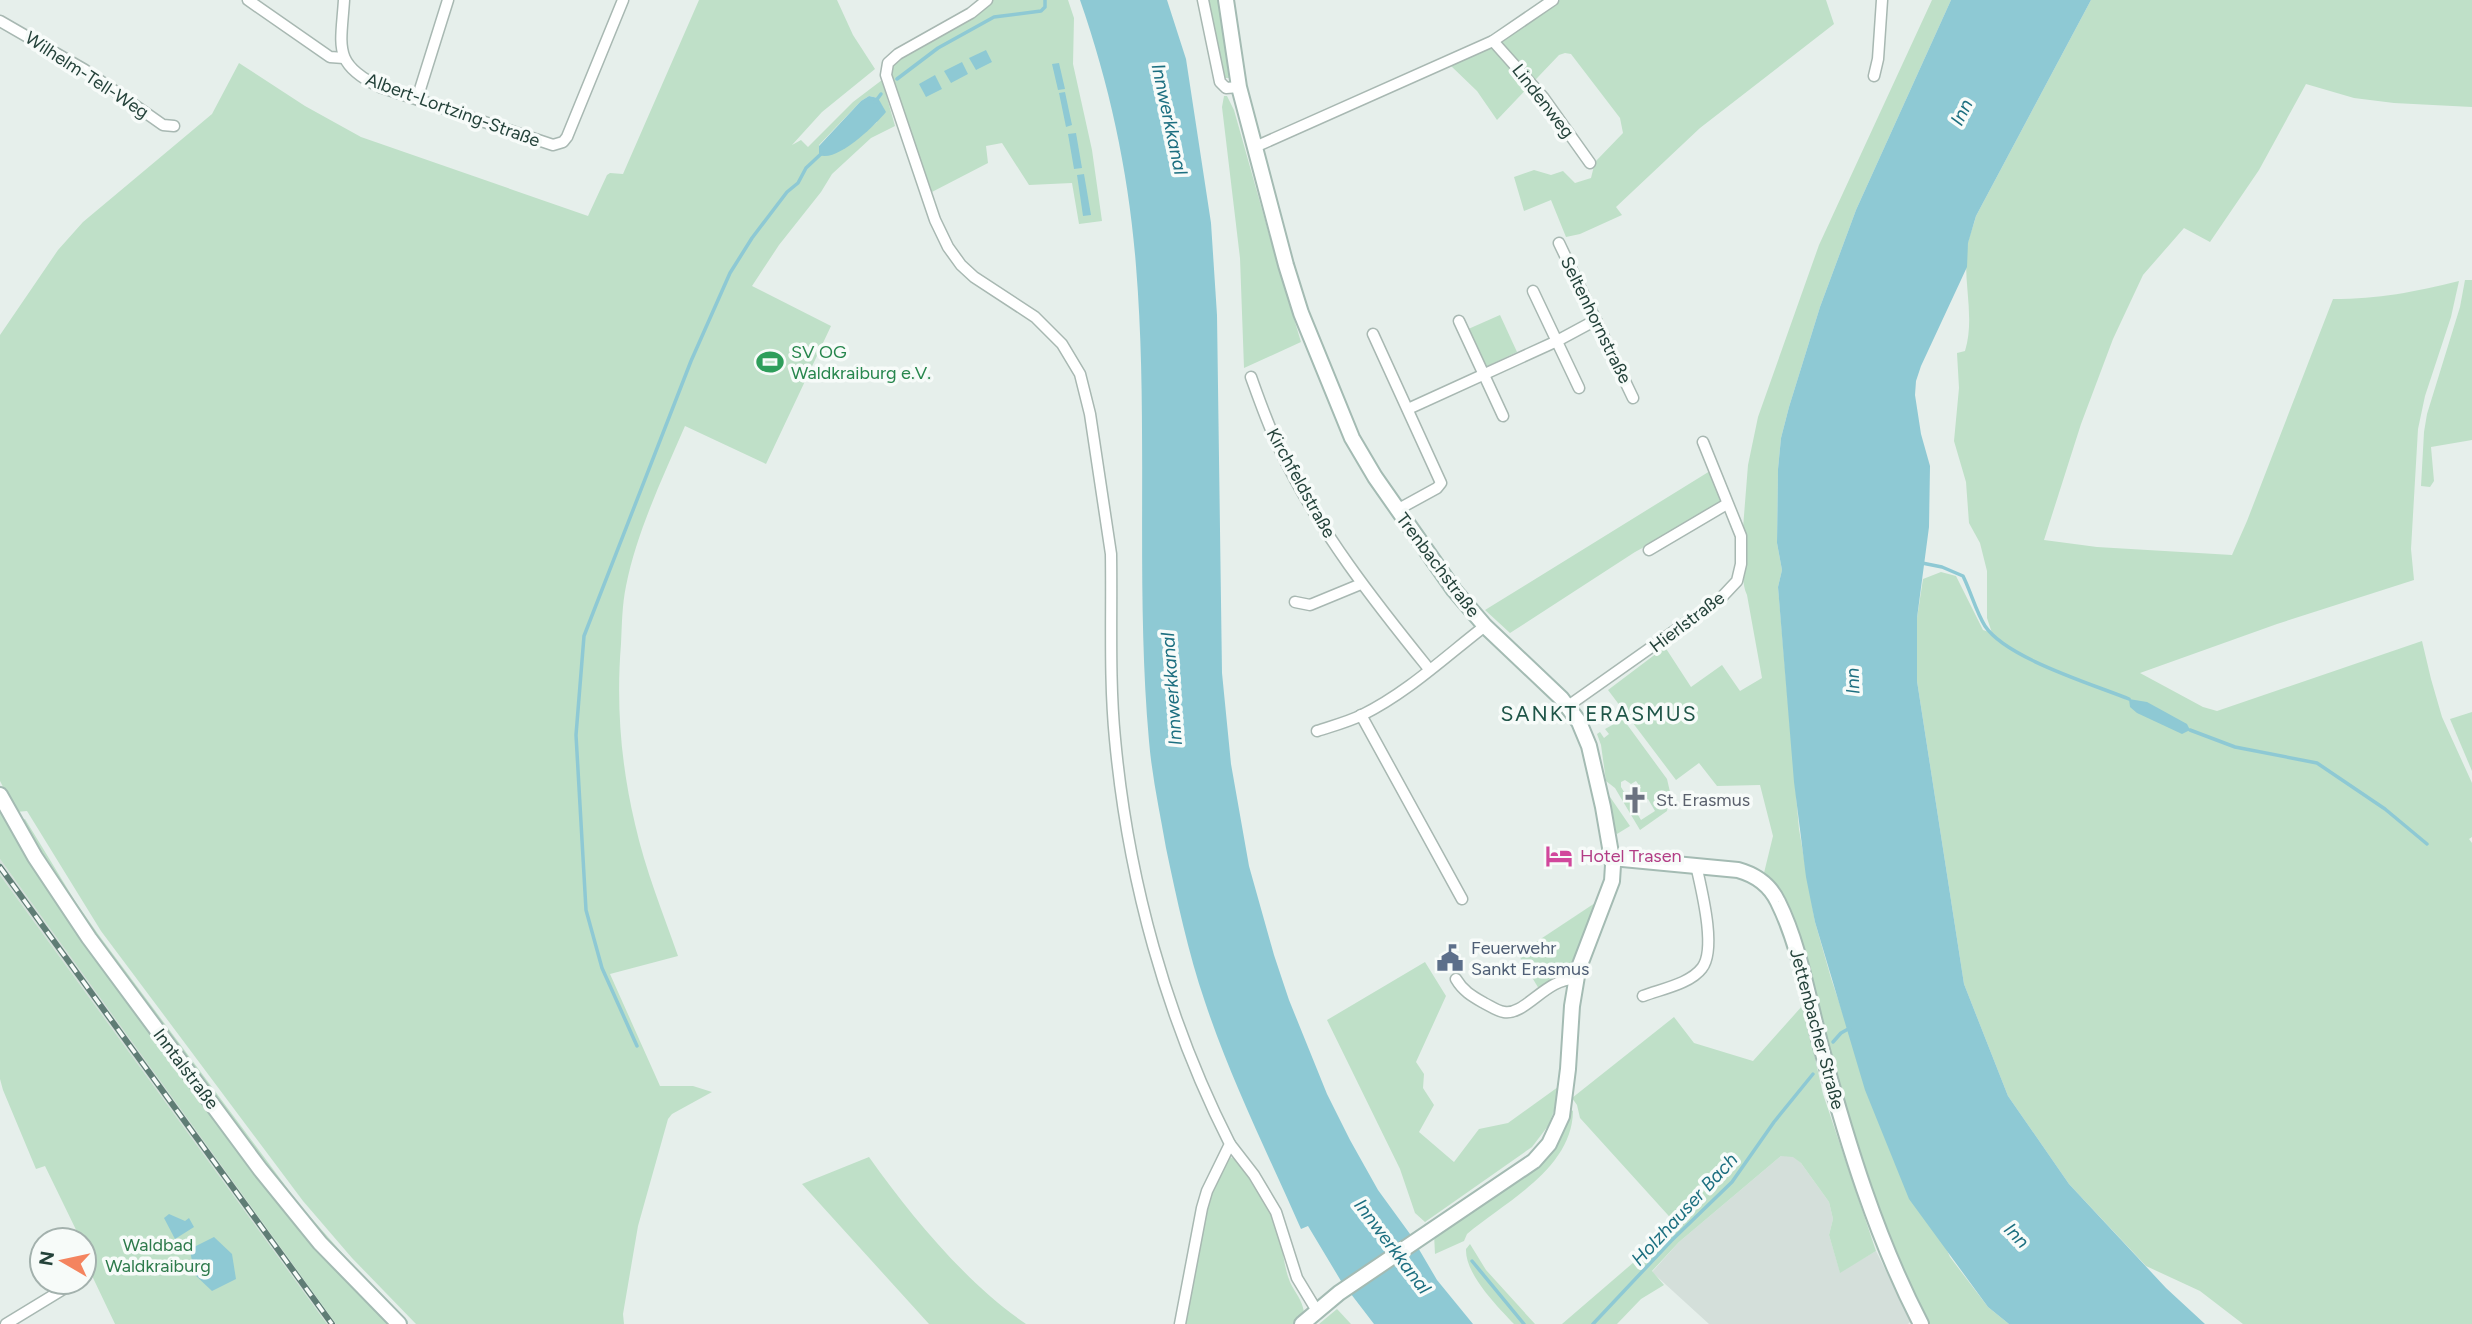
<svg xmlns="http://www.w3.org/2000/svg" width="2472" height="1324" font-family="Figtree,sans-serif">
<rect width="100%" height="100%" fill="#e6efeb"/>
<g fill="#d4dfda">
<path d="M0,859L102,999L336,1324H327L0,875Z"/>
<path d="M1781,1156H1793L1801,1163L1829,1202L1833,1219L1829,1235L1840,1272L1876,1251L1911,1321L1908,1324H1709L1652,1272L1679,1242Z"/>
</g>
<g fill="#bfe0c8" fill-rule="evenodd">
<path d="M699,0H837L853,35L875,69L822,112L792,145L801,140L808,147L853,102L882,80L895,126L871,138L832,174L821,192L779,245L752,286L831,326L766,464L685,426C663,477 637,531 626,586C622,605 622,625 621,644C616,705 621,765 635,824C645,869 663,913 678,956L610,974L660,1086H693L712,1092L672,1114L668,1119L638,1226L623,1314L624,1324H416L352,1258L303,1201L101,931L27,811L16,812L0,781V335L58,250L83,222L212,114L239,63L305,106L361,137L588,216L607,175L610,173L623,174ZM869,96L878,98L877,122L865,132L819,155V145L861,101Z"/>
<path d="M992,0H1068L1074,18L1073,64L1092,150L1102,221L1079,224L1072,183L1029,185L1002,143L986,146L988,163L930,193L891,77L892,68L896,61Z"/>
<path d="M1208,0H1221L1231,78H1225L1222,71Z"/>
<path d="M1560,0H1826L1834,24L1700,128L1616,207L1622,215L1580,234L1566,237L1551,200L1524,211L1514,177L1534,170L1551,175L1563,171L1575,183L1591,178L1595,162L1623,133L1620,118L1571,54L1565,53L1559,55L1497,120L1477,91L1450,65L1491,46Z"/>
<path d="M1932,0H1951L1856,210L1820,307L1789,407L1781,438L1778,469L1777,543L1782,570L1778,587L1799,829L1815,922L1831,978L1848,1029L1950,1257L1988,1307L2009,1324H1928L1906,1280L1860,1165L1811,996L1786,900L1779,888L1764,873L1773,836L1760,785L1717,786L1699,763L1676,780L1608,690L1665,647L1691,687L1722,665L1740,691L1762,678L1747,595C1737,574 1752,552 1743,528L1748,465L1758,417L1819,245Z"/>
<path d="M2091,0H2472V107L2394,103L2354,98L2306,84L2259,170L2210,242L2184,228L2143,275L2113,339L2081,424L2044,540L2097,547L2232,555L2247,521L2333,299C2379,299 2414,292 2459,281L2451,317L2425,396L2418,429L2411,549L2414,580L2277,624L2140,673L2203,707L2217,711L2422,641L2431,679L2442,717L2472,783V837L2469,839L2472,843V1324H2243L2200,1291L2146,1266L2069,1184L2008,1096L1964,984L1917,681V618L1923,579L1941,572L1956,576L1983,630L1992,633L1987,618V571L1980,543L1969,523L1966,482L1954,441L1959,388L1957,353L1965,351C1976,315 1961,278 1968,242C1970,233 1974,225 1976,216Z"/>
<path d="M1224,96H1227L1234,110L1274,252L1301,342L1244,368L1240,258L1222,107Z"/>
<path d="M2465,280H2472V440L2431,447L2434,481L2430,487L2421,486L2424,432L2427,414L2460,307Z"/>
<path d="M1500,315L1517,352L1483,368L1466,330Z"/>
<path d="M1710,471L1725,503L1635,552L1510,633L1485,610Z"/>
<path d="M2472,712V771L2450,719Z"/>
<path d="M1623,719L1667,779L1670,792L1667,811L1640,830L1615,788L1606,781L1601,745L1597,734L1600,732L1604,738L1609,734L1605,729ZM1625,780L1631,784L1636,781L1641,788L1636,791L1643,801L1648,799L1655,811L1641,820L1621,787V782Z"/>
<path d="M1608,794L1630,826L1617,834L1613,829Z"/>
<path d="M0,808L49,890L391,1324H336L0,859Z"/>
<path d="M25,819L75,901L98,934L299,1204L349,1261L410,1324L347,1263L296,1206L95,936L20,821Z"/>
<path d="M0,875L327,1324H115L84,1259V1240H78L80,1238L45,1166L36,1169L3,1090L0,1079Z"/>
<path d="M1595,903L1571,967L1539,989L1518,954Z"/>
<path d="M1425,962L1446,996L1416,1062L1424,1074L1423,1088L1434,1105L1419,1132L1454,1162L1479,1129L1508,1123L1558,1087L1554,1111L1548,1126L1532,1147L1425,1222L1415,1213L1400,1169L1327,1020Z"/>
<path d="M1803,1005L1823,1094L1876,1251L1840,1273L1829,1235L1833,1219L1829,1202L1801,1163L1793,1157L1781,1156L1679,1242L1652,1271L1664,1285L1641,1299L1617,1324H1562L1677,1225L1580,1118L1577,1105L1572,1098L1674,1017L1694,1043L1753,1061Z"/>
<path d="M1568,1108L1573,1111C1572,1169 1506,1201 1467,1234L1464,1241L1435,1254L1434,1234L1526,1172Z"/>
<path d="M869,1157C911,1216 966,1283 1026,1324H929L802,1184Z"/>
<path d="M1230,1157C1253,1166 1273,1211 1279,1234C1283,1249 1284,1268 1290,1282C1295,1293 1302,1299 1304,1312L1294,1324H1183C1189,1291 1204,1175 1230,1157Z"/>
<path d="M1470,1244L1486,1270L1535,1324H1514C1497,1306 1465,1274 1466,1249Z"/>
<path d="M1337,1309L1351,1324H1319Z"/>
</g>
<g fill="#8ec9d4">
<path d="M1080,0H1167L1186,59L1211,223L1217,315L1222,673L1231,764L1249,866L1274,955L1289,1000L1327,1094L1350,1140L1378,1190L1410,1234L1437,1280L1473,1324H1374L1341,1281L1308,1226L1301,1229C1268,1154 1231,1080 1205,1002C1188,952 1177,900 1166,848C1160,813 1152,777 1149,741C1135,583 1149,424 1136,266C1129,175 1110,86 1080,0Z"/>
<path d="M1951,0H2091L1976,216L1968,243L1967,267L1921,366L1916,381L1915,395L1921,434L1930,466L1929,527L1917,618V681L1964,984L2008,1096L2069,1184L2166,1288L2205,1324H2009L1988,1307L1909,1199L1865,1090L1815,922L1806,877L1794,782L1778,587L1782,570L1777,543L1778,469L1781,438L1789,407L1820,307L1856,210Z"/>
<path d="M986,50L992,62L976,70L969,58Z"/>
<path d="M962,62L968,74L951,83L944,71Z"/>
<path d="M1059,63L1065,89L1058,90L1052,64Z"/>
<path d="M935,75L942,89L926,97L919,84Z"/>
<path d="M1065,92L1072,125L1066,127L1059,93Z"/>
<path d="M869,96L878,98L886,112C875,125 837,163 819,155V146L861,101Z"/>
<path d="M1076,133L1082,168L1074,169L1068,134Z"/>
<path d="M1084,174L1091,215L1083,216L1077,175Z"/>
<path d="M2129,699L2147,702L2187,724L2190,730L2182,734L2137,713L2130,707Z"/>
<path d="M169,1214L185,1221L189,1218L194,1227L175,1239L164,1218Z"/>
<path d="M214,1237L232,1254L236,1279L212,1291L194,1274L190,1249Z"/>
</g>
<g fill="none" stroke-linecap="round" stroke-linejoin="round">
<g stroke="#8ec9d4" stroke-width="3.5">
<path d="M897,79L938,48L994,17L1041,11L1045,7V0"/>
<path d="M875,102L881,94"/>
<path d="M1922,563L1942,567L1963,576C1971,592 1976,612 1985,626C2006,658 2092,684 2129,699"/>
<path d="M2190,730L2235,747L2317,763L2385,809L2427,844"/>
<path d="M1833,1042L1841,1033L1850,1028"/>
<path d="M637,1046L602,968L586,910L576,735L584,636L691,361L730,273L752,238L787,192L798,183L806,168L822,153"/>
<path d="M1472,1261L1524,1324"/>
<path d="M1593,1324L1671,1241L1732,1182L1774,1122L1813,1074"/>
</g>
<defs>
<g id="street">
<path d="M248,0L330,57L344,58"/>
<path d="M344,0C341,47 332,64 380,87L553,145L563,142L567,137L623,0"/>
<path d="M987,0L971,13L898,54L888,63L886,75L935,220L948,247L961,265L974,277L1035,317L1062,344L1080,374L1090,414L1111,554C1112,615 1109,678 1115,739C1128,879 1166,1018 1230,1144L1207,1191L1202,1208L1180,1324"/>
<path d="M1203,0L1220,82L1226,88L1239,87"/>
<path d="M0,21L85,70L163,125L174,126"/>
<path d="M1493,41L1543,97L1590,163"/>
<path d="M1874,76L1878,59L1882,0"/>
<path d="M417,99L448,0"/>
<path d="M1255,147L1493,41L1553,0"/>
<path d="M1559,243L1633,398"/>
<path d="M1533,291L1579,388"/>
<path d="M1459,321L1503,416"/>
<path d="M1373,334L1441,483L1437,488L1397,510"/>
<path d="M1251,377C1260,402 1269,428 1281,452C1319,531 1374,601 1429,669"/>
<path d="M1408,409L1557,341L1596,320"/>
<path d="M1649,550L1727,504"/>
<path d="M1295,602L1310,605L1361,584"/>
<path d="M1568,706L1721,598L1737,581L1741,564V536L1703,442"/>
<path d="M1361,715L1462,899"/>
<path d="M1317,731C1332,726 1348,722 1362,715C1407,693 1446,656 1485,626"/>
<path d="M1456,979C1463,991 1472,996 1484,1003C1490,1006 1497,1011 1504,1012C1525,1016 1547,977 1576,979"/>
<path d="M1643,996C1661,989 1690,984 1702,968C1717,949 1701,888 1696,865"/>
<path d="M1230,1144L1254,1175L1276,1212L1297,1278L1317,1311"/>
<path d="M6,1324L75,1282"/>
</g>
<g id="secondary">
<path d="M1226,0L1239,87L1286,265L1301,313L1352,438L1375,477L1454,590L1485,626L1561,698L1579,722L1589,746L1603,807L1613,865L1612,881L1578,970L1572,1006L1568,1069L1562,1116L1549,1144L1534,1161L1339,1293L1302,1324"/>
<path d="M0,795L35,857L89,938L260,1169L320,1243L399,1324"/>
<path d="M1612,858L1738,870C1756,875 1770,885 1778,902C1800,946 1809,1003 1822,1050C1848,1145 1876,1237 1921,1324"/>
</g>
</defs>
<use href="#street" stroke="#a8b8b2" stroke-width="13"/>
<use href="#secondary" stroke="#a4bbb3" stroke-width="18"/>
<use href="#street" stroke="#fff" stroke-width="10"/>
<use href="#secondary" stroke="#fff" stroke-width="14"/>
<defs>
<path id="rail" d="M0,867L332,1324"/>
</defs>
<use href="#rail" stroke="#5f7d75" stroke-width="6"/>
<use href="#rail" stroke="#f7fbf9" stroke-width="3.5" stroke-dasharray="10" stroke-linecap="butt"/>
</g>
<defs>
<symbol id="stadium-bare" viewBox="-9 -9 18 18"><path d="M0-5a6.5 5 0 1 0 0 10a6.5 5 0 1 0 0-10ZM-3.5-1.8h7v3.6h-7Z" fill="#2e9e5b" stroke="#f7fbf9" stroke-width="2.5" paint-order="stroke"/></symbol>
<symbol id="church-bare" viewBox="-9 -9 18 18"><path d="M-1.2-6h2.4v3.5h3.3v2.4h-3.3V6h-2.4V-.1h-3.3v-2.4h3.3Z" fill="#6b7280" stroke="#f7fbf9" stroke-width="2.5" paint-order="stroke"/></symbol>
<symbol id="hotel-bare" viewBox="-9 -9 18 18"><path d="M-6-4.5h1.5V1H6V5H4.5V3h-9V5H-6ZM-4 0a1.8 1.8 0 1 1 3.6 0ZM.5 0V-2.5h3Q6-2.5 6 0Z" fill="#d1479c" stroke="#f7fbf9" stroke-width="2.5" paint-order="stroke"/></symbol>
<symbol id="civic-bare" viewBox="-9 -9 18 18"><path d="M-.6-6.5H3V-4.5H.6V-3L4-1V1h2V6H-6V1h2V-1L-.6-3ZM-1.2 2.5V6h2.4V2.5Z" fill="#5c6f8a" stroke="#f7fbf9" stroke-width="2.5" paint-order="stroke"/></symbol>
</defs>
<g fill-rule="evenodd">
<use href="#stadium-bare" x="751" y="343" width="38" height="38"/>
<use href="#church-bare" x="1616" y="781" width="38" height="38"/>
<use href="#hotel-bare" x="1540" y="837" width="38" height="38"/>
<use href="#civic-bare" x="1431" y="939" width="38" height="38"/>
</g>
<g text-anchor="middle" stroke-width="7" stroke-linejoin="round" paint-order="stroke">
<g font-size="18" fill="#24423a" stroke="#f7fbf9">
<text transform="translate(87 75) rotate(33)" y="6">Wilhelm-Tell-Weg</text>
<text transform="translate(1543 101) rotate(52)" y="6">Lindenweg</text>
<text transform="translate(453 110) rotate(20)" y="6">Albert-Lortzing-Straße</text>
<text transform="translate(1596 320) rotate(64)" y="6">Seltenhornstraße</text>
<text transform="translate(1301 483) rotate(61)" y="6">Kirchfeldstraße</text>
<text transform="translate(1438 565) rotate(53)" y="6">Trenbachstraße</text>
<text transform="translate(1687 622) rotate(-37)" y="6">Hierlstraße</text>
<text transform="translate(1817 1029) rotate(75)" y="6">Jettenbacher Straße</text>
<text transform="translate(186 1069) rotate(53)" y="6">Inntalstraße</text>
</g>
<g font-size="18" fill="#27864d" stroke="#f7fbf9" text-anchor="start">
<text x="791" y="358">SV OG<tspan x="791" dy="21">Waldkraiburg e.V.</tspan></text>
</g>
<g font-size="18" fill="#5b616d" stroke="#f7fbf9" text-anchor="start">
<text x="1656" y="806">St. Erasmus</text>
</g>
<g font-size="18" fill="#b23c85" stroke="#f7fbf9" text-anchor="start">
<text x="1580" y="862">Hotel Trasen</text>
</g>
<g font-size="18" fill="#4e5e75" stroke="#f7fbf9" text-anchor="start">
<text x="1471" y="954">Feuerwehr<tspan x="1471" dy="21">Sankt Erasmus</tspan></text>
</g>
<g font-size="18" fill="#2d7a4b" stroke="#f7fbf9">
<text x="158" y="1251">Waldbad<tspan x="158" dy="21">Waldkraiburg</tspan></text>
</g>
<g font-size="19" font-style="italic" fill="#1c6f80" stroke="#f7fbf9">
<text transform="translate(1961 112) rotate(-64)" y="7">Inn</text>
<text transform="translate(1170 119) rotate(78)" y="7">Innwerkkanal</text>
<text transform="translate(1852 681) rotate(-92)" y="7">Inn</text>
<text transform="translate(1171 689) rotate(-94)" y="7">Innwerkkanal</text>
<text transform="translate(1684 1209) rotate(-47)" y="7">Holzhauser Bach</text>
<text transform="translate(2017 1235) rotate(46)" y="7">Inn</text>
<text transform="translate(1393 1246) rotate(53)" y="7">Innwerkkanal</text>
</g>
<g font-size="21" letter-spacing="2" fill="#1f5548" stroke="#f7fbf9">
<text x="1599" y="721">SANKT ERASMUS</text>
</g>
</g>
<g transform="translate(63 1261) rotate(279)"><circle r="33" fill="#f7fbf9" stroke="#a3b1ad" stroke-width="2"/>
<path d="M0-5L12 26L0 18L-12 26Z" fill="#f4845f"/>
<text y="-10" font-size="19" font-weight="bold" text-anchor="middle" fill="#24423a">N</text>
</g>
</svg>
